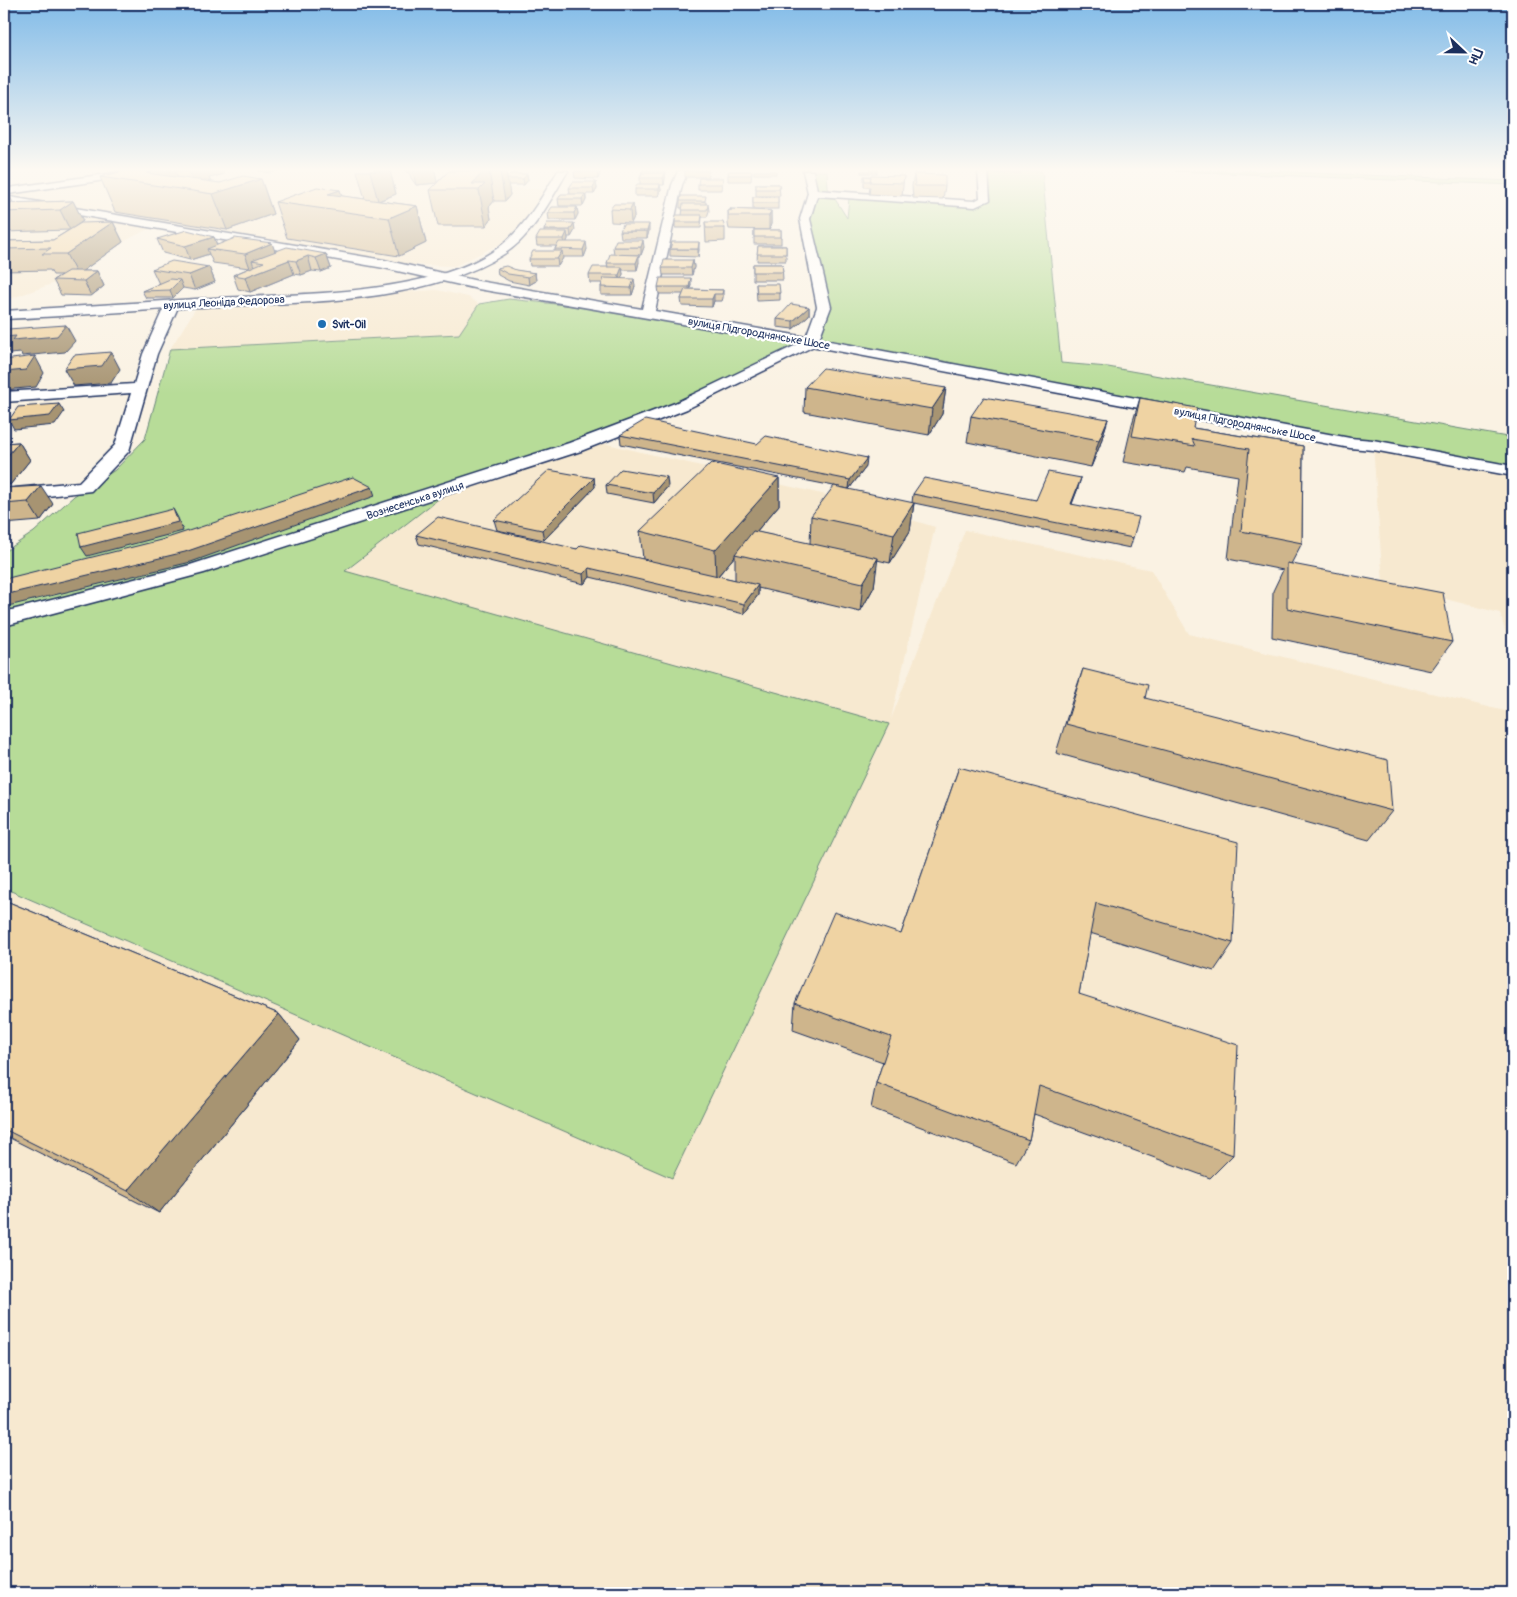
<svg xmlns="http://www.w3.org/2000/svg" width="1517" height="1597" font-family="Pangolin,sans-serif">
<rect width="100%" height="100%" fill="#faf2e3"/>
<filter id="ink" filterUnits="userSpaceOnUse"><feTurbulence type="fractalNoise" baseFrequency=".02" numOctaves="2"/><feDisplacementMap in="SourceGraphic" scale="10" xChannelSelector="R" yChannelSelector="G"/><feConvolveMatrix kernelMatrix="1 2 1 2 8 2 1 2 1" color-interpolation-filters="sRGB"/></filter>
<g filter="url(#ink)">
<g fill="#f7e9d0">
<path d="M147,171H445L454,174L463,185L550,190L524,232L455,266L384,264L154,226L123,242L77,275L4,301V192Z"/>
<path d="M437,290L468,297L479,304L459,334L170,349L196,308L297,303L386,293Z"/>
<path d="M594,441L835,497L935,527L891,719L965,530L1151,570L1189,634L1513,713V1593H4V889L672,1177L889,724L345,572L454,487Z"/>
<path d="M1373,445L1513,471V659L1500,613L1383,583Z"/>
</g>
<g fill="#b7dc98" stroke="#69867b">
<path d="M808,171H827L828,188L847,218L849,198L975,204L984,200L983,171H1042L1061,363L1108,367L1513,438V471L811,342L737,380L454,487L345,571L889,724L672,1178L4,888V552L34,532L74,496L115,470L145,439L170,349L459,334L479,304L509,299L648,314L811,342L824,307L805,219L813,193Z"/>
<path d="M1175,171H1266L1513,181V185Z"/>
</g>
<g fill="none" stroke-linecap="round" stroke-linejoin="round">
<defs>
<g id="street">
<path d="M128,171H152L147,174L8,194L4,192V189L8,188Z"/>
<path d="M678,171H688L682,185L655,311L806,337L817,307L800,219L808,193L803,171H813L817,190L974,201L980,198L978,171H988L990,200L975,207L817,196L810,219L831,307L819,339L1350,438L1373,440L1513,466V476L1373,450L1350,448L811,346L478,289L384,268L4,202V196L384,260L478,281L642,309L672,185Z"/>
<path d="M172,301L179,305L157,354L129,451L91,491L4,501V489L79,482L115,445L131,393L4,402V392L134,384L143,354L165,305Z"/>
</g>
<g id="secondary">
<path d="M558,171H568C550,200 533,236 504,254C421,306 292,302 197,307C132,311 68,316 4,319V311C68,307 132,303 196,299C281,294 428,298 498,248C525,228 541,198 558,171Z"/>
<path d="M811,338L816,339L818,342L816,345L687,409L581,451L204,573L4,626V612L190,565L569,443L675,403Z"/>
</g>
</defs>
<use href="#street" stroke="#1b2f5e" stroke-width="3"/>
<use href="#secondary" stroke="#1b2f5e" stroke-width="3"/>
<use href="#street" fill="#fff" fill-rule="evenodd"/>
<use href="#secondary" fill="#fff" fill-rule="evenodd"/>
</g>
<g fill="#ceb58c" stroke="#1b2f5e" fill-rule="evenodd">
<path d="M123,171H222L224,174L209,178L211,182L220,183L261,179L273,214L227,230L115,212L100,177Z"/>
<path d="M259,171H277L270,173Z"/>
<path d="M357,171H390L396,194L379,201L417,206L426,243L399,256L287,238L275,202L340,190L342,196L365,199Z"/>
<path d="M405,171H435L437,182L449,171H506L507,177L527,174L528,180L524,185H508L510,195L505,201H494L489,207L491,219L486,226H438L430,190L437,183L416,185L411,178L410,174Z"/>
<path d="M575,171H600V173L598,179L575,178L574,172Z"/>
<path d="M642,171H666L664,185H660L661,190L659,196H635V189L640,184V178Z"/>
<path d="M685,171H709L708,177H685Z"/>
<path d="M752,171L751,181H728V175Z"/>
<rect x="754" y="171" width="22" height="3"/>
<rect x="861" y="171" width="16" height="2"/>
<path d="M989,171H1020V174L990,173Z"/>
<path d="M914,174L945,186L943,199L913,198L912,186Z"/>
<path d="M864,176H904L902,196L869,194L870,187H864Z"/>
<path d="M723,178L722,190H698V184Z"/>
<path d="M596,182L597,189L594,194H586V200L583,206H559L558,199L570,194L569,188Z"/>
<path d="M756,184H779L780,196H756Z"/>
<path d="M4,195L14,203L73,201L83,221L76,226L113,222L123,242L82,271H97L104,286L91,296L61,295L53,280L61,275H53L50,270L4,271V241L53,240L69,230L4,232Z"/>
<path d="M681,196L706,202V204H708L709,211L707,217H702L701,228H675V222L682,215L683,208H680V201Z"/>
<rect x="753" y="197" width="25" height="12"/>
<path d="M633,204L634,217L631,223L611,222L610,209Z"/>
<path d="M577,207L578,214L575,220H549L548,213Z"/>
<path d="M730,209L771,211V224L769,230L729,229L728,224V211L730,210Z"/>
<path d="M705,222L725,228V241L706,242Z"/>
<path d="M544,230H575L571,237H568V239L567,242L587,249L584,257H562L563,258L558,266H530L529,259L555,251V249L556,246H537L536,239L544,232Z"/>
<rect x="754" y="230" width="27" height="14"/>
<path d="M620,231H649L647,238H621Z"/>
<path d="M214,237L217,245L275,252L326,254L331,268L321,272L312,271L301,275L294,274L250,292L238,289L233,275L249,268L213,263L209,254L190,260L163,253L157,239Z"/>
<path d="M758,246H786V261H757Z"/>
<path d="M613,247H644L641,255H627L639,262L637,270H622L623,274L621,278L635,286L632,295H601V287L602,283H590L589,275L608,267L607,263L614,254Z"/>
<path d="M670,249H699L698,257L670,256Z"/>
<path d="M693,260L694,267L692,275H663L662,268Z"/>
<path d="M753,264H782L783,280H753Z"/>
<path d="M209,267L215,282L195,290L183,288L173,298H146L142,291L159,284L152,269Z"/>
<path d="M497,268L535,273L536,281L529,285L509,281L498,275Z"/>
<path d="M756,284L780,293V300L757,301Z"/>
<path d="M691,285L690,289L723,290V298L722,301H714L712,307L682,306L681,299L683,294H659L658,287Z"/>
<path d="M809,307V315L793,329L777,327V319Z"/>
<path d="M805,387L946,388L942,414L929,435L804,412Z"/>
<path d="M1140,398L1193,428L1303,446L1302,543L1291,564L1452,642L1431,671L1272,637L1273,591L1283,570L1228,559L1238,476L1187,467L1185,472L1123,462L1132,424Z"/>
<path d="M971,416L1108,419L1100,445L1091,467L967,442Z"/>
<path d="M620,435L866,467L849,489L621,444Z"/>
<path d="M19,442L30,460L10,485H4V443Z"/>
<path d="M594,478L595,487L544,540L497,530L494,520Z"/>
<path d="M779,478V505L756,532L810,544L811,516L912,503L913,494L1036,500L1078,488L1072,504L1133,538L1130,548L914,503L910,531L890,563L877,560L874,587L860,612L758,588V595L744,614L590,577L584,584L419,544L416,535L577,549L643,559L640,531ZM735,556V580L718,576Z"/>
<path d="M606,485L668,486L654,503L607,494Z"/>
<path d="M4,488L53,504L40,521L4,524Z"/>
<path d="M1083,669L1145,698L1392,811L1369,840L1056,753L1073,698Z"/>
<path d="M959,767L1233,943L1214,971L1090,933L1079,994L1233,1155L1210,1178L1034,1114L1029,1140L1016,1163L871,1108L876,1083L883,1062L793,1030L795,1003L901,934Z"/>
<path d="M4,900L279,1014L300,1040L159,1213L4,1135Z"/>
</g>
<g fill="#a79472" stroke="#1b2f5e">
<path d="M154,171H175L182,189L146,173Z"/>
<path d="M189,171H222L224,174L209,178L215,193L261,179L273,214L227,230L213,194L197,191Z"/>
<path d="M370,171H390L396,194L378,201Z"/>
<path d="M413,171H435L437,183L416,185Z"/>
<path d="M484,171H489L494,201L489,207L491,219L486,226L479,190L472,184Z"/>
<path d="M500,171H506L510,195L505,201Z"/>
<path d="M598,171H600V173L598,179L597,172Z"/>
<path d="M664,171H666V172L664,185L663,178Z"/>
<path d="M527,174L528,180L524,185L523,179Z"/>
<path d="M596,182L597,189L594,194L593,188Z"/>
<path d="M660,184L661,190L659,196V189Z"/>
<path d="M340,190L346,212L328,194Z"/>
<path d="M585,194L586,200L583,206L582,199Z"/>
<path d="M10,196L16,209L4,212V198Z"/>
<path d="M73,201L83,221L70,230L60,210Z"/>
<path d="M633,204L634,217L631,223L630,210Z"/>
<path d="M417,206L426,243L399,256L389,218Z"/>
<path d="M577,207L578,214L575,220L574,213Z"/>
<path d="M771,211V224L769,230V216Z"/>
<path d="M113,222L123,242L77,275L66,254Z"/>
<path d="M574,223L575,230L571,237L570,230Z"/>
<path d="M649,224V231L647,238V231Z"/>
<path d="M567,232L568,239L565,246L564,239Z"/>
<path d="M214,237L219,251L207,249L209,254L190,260L185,246Z"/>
<path d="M643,240L644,247L641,255V247Z"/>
<path d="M586,242L587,249L584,257L583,250Z"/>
<path d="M699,242V249L698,257V249Z"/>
<path d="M272,243L277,257L252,260L254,267L250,268L245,254Z"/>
<path d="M562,251L563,258L558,266L557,259Z"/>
<path d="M326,254L331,268L321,272L316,258Z"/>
<path d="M639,255V262L637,270L636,263Z"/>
<path d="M308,256L312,271L301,275L296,261Z"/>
<path d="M289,260L294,274L250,292L245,277Z"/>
<path d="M693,260L694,267L692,275L691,268Z"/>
<path d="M209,267L215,282L195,290L189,275Z"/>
<path d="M622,267L623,274L620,283L619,275Z"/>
<path d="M97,271L104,286L91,296L84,281Z"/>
<path d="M535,273L536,281L529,285L528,277Z"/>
<path d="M691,278V285L689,294V287Z"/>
<path d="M634,279L635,286L632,295L631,288Z"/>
<path d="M180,280L183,288L173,298L170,290Z"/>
<path d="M714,294V301L712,307V299Z"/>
<path d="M809,307V315L793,329V321Z"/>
<path d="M66,325L75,341L65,352L22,356L21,353L10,354L4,343V337Z"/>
<path d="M111,352L120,369L111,383L74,386L64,369Z"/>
<path d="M35,356L44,373L36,387L4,390V372Z"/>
<path d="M946,388L942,414L929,435L932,409Z"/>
<path d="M59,404L64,412L55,425L14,429L9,420Z"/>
<path d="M1108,419L1100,445L1091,467L1099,440Z"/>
<path d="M19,442L30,460L10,485L4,475V460Z"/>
<path d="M867,458L866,467L849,489L850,480Z"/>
<path d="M667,477L668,486L654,503L653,493Z"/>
<path d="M594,478L595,487L544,540L542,530Z"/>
<path d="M779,478V505L737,554H735V556L716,578L715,550Z"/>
<path d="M1081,478L1078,488L1068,513L1071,504Z"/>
<path d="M41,486L53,504L40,521L28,502Z"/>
<path d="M372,487L375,496L191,562L4,607V595Z"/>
<path d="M914,503L910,531L890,563L894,534Z"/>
<path d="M173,509L178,518L183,531L87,556L81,547Z"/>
<path d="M878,558L874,587L860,612L863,583Z"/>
<path d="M589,568L590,577L584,584L583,574Z"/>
<path d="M758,585V595L744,614V604Z"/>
<path d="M279,1014L300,1040L159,1213L128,1191Z"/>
</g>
<g fill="#efd3a3" stroke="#1b2f5e">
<path d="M123,171H154L146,173L220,183L243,176L261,179L213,194L100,177Z"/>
<path d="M449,171H484L472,184H485L479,190H430Z"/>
<path d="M575,171H598L597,172H574Z"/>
<path d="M729,171H752L751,175H728Z"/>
<path d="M642,173H665L663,178H640Z"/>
<path d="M510,174H527L523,179H507V177Z"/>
<path d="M914,174L945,175V186H915Z"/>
<path d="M871,175L904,176L903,183L870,182Z"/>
<path d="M864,176L871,177L870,181H865Z"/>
<path d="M699,178H723L722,184H698Z"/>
<path d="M573,182H596L593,188H569Z"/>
<path d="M637,184H660L659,189H635Z"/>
<path d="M756,184H779L780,189H756Z"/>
<path d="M317,187L340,190L328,194L417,206L389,218L275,202Z"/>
<path d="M561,194H585L582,199H558Z"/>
<path d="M681,196H706L705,201H680Z"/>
<rect x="753" y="197" width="25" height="6"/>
<path d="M73,201L60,210L4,212V203Z"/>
<path d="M614,204H633L630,210L610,209Z"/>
<path d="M683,204H708L707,210H682Z"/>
<path d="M552,207H577L574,213H548Z"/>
<path d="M730,209L771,211L769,216H729L728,211L732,210Z"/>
<path d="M676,215H702L701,222H675Z"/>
<path d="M113,222L66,254H42L51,248L4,249V241L53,240L81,223Z"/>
<path d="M705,222H723L725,228H706Z"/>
<path d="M547,223H574L570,230H544Z"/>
<path d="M623,224H649L647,231H620Z"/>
<path d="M187,230L214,237L185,246L157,239Z"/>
<rect x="754" y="230" width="27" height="7"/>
<path d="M540,232H567L564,239H536Z"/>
<path d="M235,238L272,243L245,254L207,249Z"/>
<path d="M616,240H643L641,247H613Z"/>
<path d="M559,242H586L583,250L555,249Z"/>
<path d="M672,242H699L698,249H670Z"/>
<path d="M758,246H786V254H757Z"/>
<path d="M287,247L326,254L316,258L308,256L296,261L289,260L245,277L233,275L264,262L252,260Z"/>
<path d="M533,251H562L557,259H529Z"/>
<path d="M610,254L639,255L636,263H607Z"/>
<path d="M664,260H693L691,268H662Z"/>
<path d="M172,261L209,267L189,275L152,269Z"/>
<path d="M753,264H782L783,272H753Z"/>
<path d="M506,266L516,270L535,273L528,277L508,274L497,268Z"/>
<path d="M593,267H622L619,275H589Z"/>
<path d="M68,271H97L84,281L53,280Z"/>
<path d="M604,278L634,279L631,288L601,287Z"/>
<path d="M660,278H691L689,287H658Z"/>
<path d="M170,279L180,280L170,290L142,291Z"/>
<path d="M756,284H779L780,293H757Z"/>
<path d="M685,289L723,290L722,294H714L712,299H681Z"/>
<path d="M791,304L809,307L793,321L777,319Z"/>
<path d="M66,325L57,336L13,340L16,336L4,337V334L8,329Z"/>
<path d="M111,352L102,366L64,369L74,355Z"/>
<path d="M35,356L26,370L4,372V360Z"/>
<path d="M823,368L946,388L932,409L805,387Z"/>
<path d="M984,397L1108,419L1099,440L971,416Z"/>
<path d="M1140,398L1197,408L1193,428L1303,446L1302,543L1241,531L1249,449L1192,439L1195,446L1132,436Z"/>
<path d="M59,404L50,416L9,420L18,407Z"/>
<path d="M645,420L757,444L766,436L867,458L850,480L620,435Z"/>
<path d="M19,442L4,460V443Z"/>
<path d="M711,463L779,478L715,550L640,531Z"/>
<path d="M621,469L667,477L653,493L606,485Z"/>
<path d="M549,470L594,478L542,530L494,520Z"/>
<path d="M1048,472L1081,478L1071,504L1139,517L1133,538L913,494L924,478L1036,500Z"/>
<path d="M353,477L372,487L185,552L4,595V579L161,540Z"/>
<path d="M41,486L28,502L4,504V488Z"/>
<path d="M834,486L914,503L894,534L811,516Z"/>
<path d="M173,509L178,522L81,547L78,533Z"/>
<path d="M438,517L577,549L581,545L758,585L744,604L589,568L583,574L416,535Z"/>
<path d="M753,531L878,558L863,583L735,554Z"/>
<path d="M1287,563L1443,593L1452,642L1287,608Z"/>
<path d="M1083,669L1148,685L1145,698L1388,760L1392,811L1066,724Z"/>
<path d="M959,767L1238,842L1233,943L1096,903L1079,994L1238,1045L1233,1155L1039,1086L1029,1140L876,1083L891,1037L795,1003L834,912L901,934Z"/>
<path d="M4,900L279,1014L128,1191L4,1129Z"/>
</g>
</g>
<linearGradient id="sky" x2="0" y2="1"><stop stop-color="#81bbe8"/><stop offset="0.43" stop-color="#fdf9f2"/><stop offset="1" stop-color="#fdf9f2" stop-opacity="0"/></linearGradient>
<rect width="1517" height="394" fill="url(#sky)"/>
<circle fill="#1f6fb2" stroke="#fff" stroke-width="2" cx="322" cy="324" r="5"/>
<g text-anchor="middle" stroke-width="4.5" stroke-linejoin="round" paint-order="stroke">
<g font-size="11" fill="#1b2f5e" stroke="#fff">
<text transform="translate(224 302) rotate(-3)" y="4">вулиця Леоніда Федорова</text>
<text transform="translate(759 333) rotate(10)" y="4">вулиця Підгороднянське Шосе</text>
<text transform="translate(1245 424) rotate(11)" y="4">вулиця Підгороднянське Шосе</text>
<text transform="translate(415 500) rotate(-18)" y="4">Вознесенська вулиця</text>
</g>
<g font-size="11" font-weight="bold" fill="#1b2f5e" stroke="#fff" text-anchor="start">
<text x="332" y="328">Svit-Oil</text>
</g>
</g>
<rect width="1517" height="1597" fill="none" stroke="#fff" stroke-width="20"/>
<rect x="10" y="10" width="1497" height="1577" fill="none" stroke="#1b2f5e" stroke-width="2" filter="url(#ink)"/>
<g transform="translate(1464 52) rotate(112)" stroke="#ffffff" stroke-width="4" paint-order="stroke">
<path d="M0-4L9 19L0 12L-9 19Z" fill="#1b2f5e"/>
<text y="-8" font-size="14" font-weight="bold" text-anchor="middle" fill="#1b2f5e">Пн</text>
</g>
</svg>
